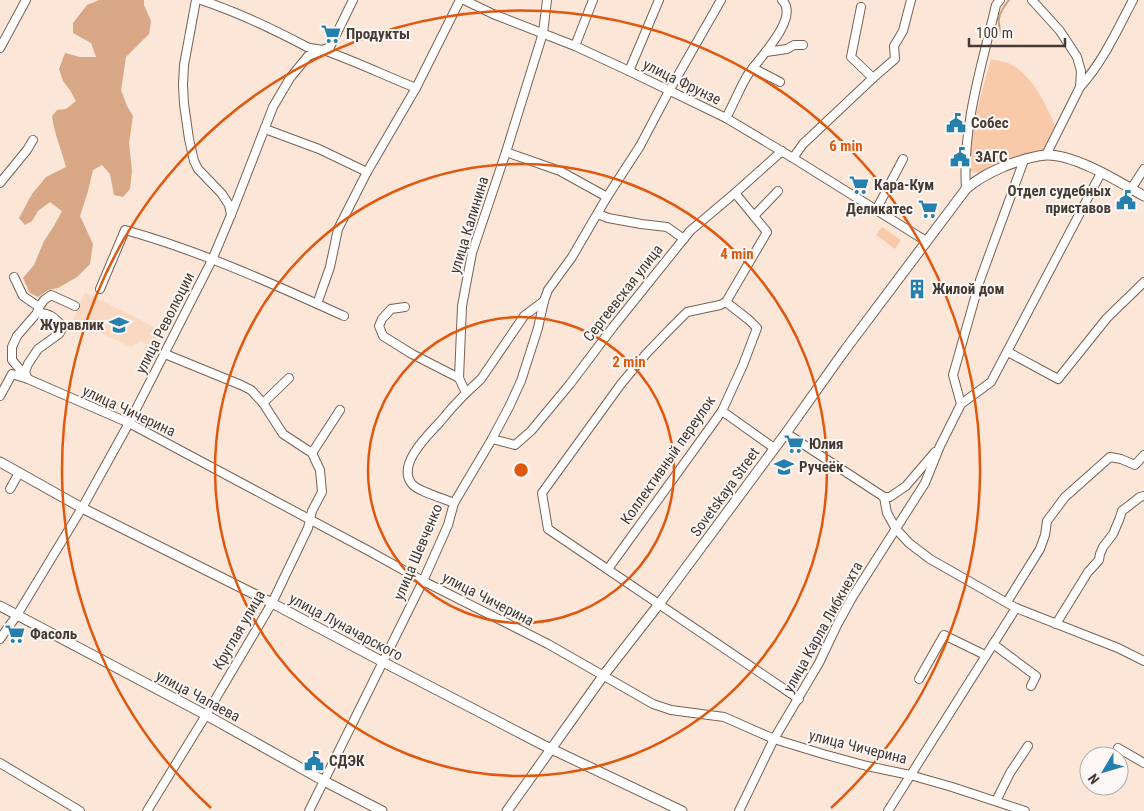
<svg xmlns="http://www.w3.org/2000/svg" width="1144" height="811" font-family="'Roboto Condensed',sans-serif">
<rect width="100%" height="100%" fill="#fce6d8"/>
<path fill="#fad9c2" d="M85,292L164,332L157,349L141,341L131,347L73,319Z"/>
<g fill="#f9caa9">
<path d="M991,59C999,61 1008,62 1014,66C1035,80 1047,106 1056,128L1049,143L1043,151L1022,157L981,173L968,171L970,135Z"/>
<path d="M882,227L901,240L895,249L876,235Z"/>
</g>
<path fill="#d8a785" d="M99,0H144V5L151,21L149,34L126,57L121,90L127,106L133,116L129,143L132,171L130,189L123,197L114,195L110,174L102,165L93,170L88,191L80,216L93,244L90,264L77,277L58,288L48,290L38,297L30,293L23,278L34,265L44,241L54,226L62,211L50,202L38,211L32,221L25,225L19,218L32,194L46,177L66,167C62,151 54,133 52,116L57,110L66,109L76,101L70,90L63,81L59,69L65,53L80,57H96L91,43L73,33V23L87,5Z"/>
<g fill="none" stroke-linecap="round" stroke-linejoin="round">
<path stroke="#ce9d7c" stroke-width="2" d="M1004,38C995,22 998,14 1009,0"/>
<defs>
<g id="minor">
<path d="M196,0L184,65L183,85L184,104L189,139L194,161L198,169L222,194L229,205L231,215"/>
<path d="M201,0C237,12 273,29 307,47C314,49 320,49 326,51C357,62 386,76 416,88"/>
<path d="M464,0L493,14L575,46L629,71L726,118L793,158L926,241"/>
<path d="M1032,0L1060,31L1077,57L1081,71L1080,87L1046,155"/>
<path d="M861,7L851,57L873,78"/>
<path d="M575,46L593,0"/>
<path d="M0,48L26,0"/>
<path d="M766,52L787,49L794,45H803"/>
<path d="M753,68L780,82"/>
<path d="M629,71L659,0"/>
<path d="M1080,87C1103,62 1117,30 1133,0"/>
<path d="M726,118C733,105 739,90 747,76C757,60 801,18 782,0"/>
<path d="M265,129L319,149L367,172"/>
<path d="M506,152L560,171L607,197"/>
<path d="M793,158L803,144L873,78L895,59L894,46L903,31L911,0"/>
<path d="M0,183L27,150L33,140"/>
<path d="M966,189C962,126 982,65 996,5L1000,0"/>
<path d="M1131,189L1144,169"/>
<path d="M876,210L903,159"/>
<path d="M598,214L608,218L641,224L667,227L684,239"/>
<path d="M754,216L778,191"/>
<path d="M14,277L23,296L39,307"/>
<path d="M100,289L125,230C201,251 273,284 344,316"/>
<path d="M726,302L720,305L687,312L669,330L646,354L621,384L542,493L548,529L799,699"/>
<path d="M317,304L330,267L338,229L367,172L416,88L460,0"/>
<path d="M405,307L391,309L382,319L379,326L383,336L412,354L459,378"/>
<path d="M1008,352L1058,379L1107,318L1144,282"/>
<path d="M27,377L25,372L28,364L38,349L59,334L63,327C55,318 49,312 37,313"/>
<path d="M28,379L12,360V347L17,336L37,313L39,307L44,300L51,295L75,306"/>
<path d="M466,393L481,379L524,316L544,301"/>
<path d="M0,396L12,374L28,379L129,423L369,551L423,581L548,644L653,704L671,710L724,717L774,739L823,754L867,766L910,775L952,787L1025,811"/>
<path d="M263,403L289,378"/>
<path d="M961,404L953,375L980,280L1024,160"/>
<path d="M722,411L774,448"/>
<path d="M786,433L884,497L887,513L896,529L909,543L930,559L1016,608L1118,648L1144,661"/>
<path d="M492,439L515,445L531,431L570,384L613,327L690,231L735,193L782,151"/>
<path d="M312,453L340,410"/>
<path d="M10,489L19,473"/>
<path d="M884,497H890L906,486L935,452"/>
<path d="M454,503C445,499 417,491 412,484C396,465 428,435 440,422C448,412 457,402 466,393L459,378L462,306L472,253L506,152L543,33L547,0"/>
<path d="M608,569L722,411L743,365L757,328L749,320L726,302L767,232L735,193"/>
<path d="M1007,602L1040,549L1045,535L1047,521L1065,497L1110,457L1121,459L1135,465L1144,455"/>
<path d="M1056,624L1088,572L1099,560L1100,554L1103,547L1113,534L1119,520L1122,511L1140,497L1144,496"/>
<path d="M0,639L17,615L82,508L129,423L212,260L231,215L273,107L290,78L308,56L330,47L353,0"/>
<path d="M993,644L1036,676L1031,686"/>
<path d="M919,679L944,635L985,655"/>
<path d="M1118,748L1144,763"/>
<path d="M0,763L80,811"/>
<path d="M996,801L1010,773L1028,746"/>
<path d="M147,811L206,715L272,603L308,528L312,511L322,492L320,470L312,453L283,434L263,403L251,390L241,385L165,354"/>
<path d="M309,811L423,581L448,525L454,503L492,439L509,407L521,381L538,328L544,301L548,290L572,257L607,197L640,146L669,91L721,0"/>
<path d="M739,811L774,739L819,663L837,625L853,596L925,483L940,446L961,404L991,382L1101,173"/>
<path d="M888,811L1016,608"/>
</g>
<g id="major">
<path d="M0,462L82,508L272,603L383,662L543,745L682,811"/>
<path d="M0,606L206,715L324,781L382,811"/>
<path d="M507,811L603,676L659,604L786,433L845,350L966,189C978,178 991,172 1005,166C1018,161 1033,156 1046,155C1075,154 1119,182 1144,196"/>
</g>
</defs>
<use href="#minor" stroke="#786152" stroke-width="10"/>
<use href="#major" stroke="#786152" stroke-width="11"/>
<use href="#minor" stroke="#fff" stroke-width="8"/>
<use href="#major" stroke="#fff" stroke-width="9"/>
</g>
<g fill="none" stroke="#e0580e" stroke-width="2.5">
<circle cx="521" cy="470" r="153"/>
<circle cx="521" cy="470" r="306"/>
<path d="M211 808A459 459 0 1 1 831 808"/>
</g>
<defs>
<symbol id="supermarket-bare" viewBox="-9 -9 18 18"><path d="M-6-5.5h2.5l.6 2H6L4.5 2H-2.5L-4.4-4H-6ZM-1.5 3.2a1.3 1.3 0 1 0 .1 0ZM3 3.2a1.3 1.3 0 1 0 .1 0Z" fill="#2680ae" stroke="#fcf7f4" stroke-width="2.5" paint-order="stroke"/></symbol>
<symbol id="civic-bare" viewBox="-9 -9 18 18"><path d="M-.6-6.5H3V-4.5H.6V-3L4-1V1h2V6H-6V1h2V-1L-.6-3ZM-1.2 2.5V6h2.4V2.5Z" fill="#2680ae" stroke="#fcf7f4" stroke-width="2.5" paint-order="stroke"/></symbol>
<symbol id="building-bare" viewBox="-9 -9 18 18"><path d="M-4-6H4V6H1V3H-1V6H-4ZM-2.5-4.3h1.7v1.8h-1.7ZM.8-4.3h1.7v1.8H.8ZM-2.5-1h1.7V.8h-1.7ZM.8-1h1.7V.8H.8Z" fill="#2680ae" stroke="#fcf7f4" stroke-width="2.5" paint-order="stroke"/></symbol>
<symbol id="school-bare" viewBox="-9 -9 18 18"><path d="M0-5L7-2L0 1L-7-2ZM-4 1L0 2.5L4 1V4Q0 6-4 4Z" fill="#2680ae" stroke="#fcf7f4" stroke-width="2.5" paint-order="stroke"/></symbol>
</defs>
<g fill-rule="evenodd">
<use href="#supermarket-bare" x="317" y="20" width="28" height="28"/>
<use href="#civic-bare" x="942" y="109" width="28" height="28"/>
<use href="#civic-bare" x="946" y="143" width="28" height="28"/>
<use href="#supermarket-bare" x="845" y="171" width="28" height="28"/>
<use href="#civic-bare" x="1112" y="186" width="28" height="28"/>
<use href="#supermarket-bare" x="914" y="195" width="28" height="28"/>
<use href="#building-bare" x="903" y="275" width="28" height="28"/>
<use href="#school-bare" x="105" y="311" width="28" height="28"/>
<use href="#supermarket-bare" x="780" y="430" width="28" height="28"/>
<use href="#school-bare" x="770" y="453" width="28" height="28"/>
<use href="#supermarket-bare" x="1" y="620" width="28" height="28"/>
<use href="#civic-bare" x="300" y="747" width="28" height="28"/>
</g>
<g text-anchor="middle" stroke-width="4" stroke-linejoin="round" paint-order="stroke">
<g font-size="15" font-weight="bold" fill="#453b34" stroke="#fcf7f4" text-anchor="start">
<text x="346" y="39">Продукты</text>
<text x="971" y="128">Собес</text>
<text x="975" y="162">ЗАГС</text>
<text x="874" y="190">Кара-Кум</text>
<text x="1111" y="196" text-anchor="end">Отдел судебных<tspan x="1111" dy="17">приставов</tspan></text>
<text x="913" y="214" text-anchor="end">Деликатес</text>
<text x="932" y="294">Жилой дом</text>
<text x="104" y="330" text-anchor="end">Журавлик</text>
<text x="809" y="449">Юлия</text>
<text x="799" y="472">Ручеёк</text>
<text x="30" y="639">Фасоль</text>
<text x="329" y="766">СДЭК</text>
</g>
<g font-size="15" fill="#453b34" stroke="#fcf7f4">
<text transform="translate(682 82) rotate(26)" y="5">улица Фрунзе</text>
<text transform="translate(469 225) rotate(-73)" y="5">улица Калинина</text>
<text transform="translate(623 293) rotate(-52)" y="5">Сергеевская улица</text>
<text transform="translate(165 323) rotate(-63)" y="5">улица Революции</text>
<text transform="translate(129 411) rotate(25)" y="5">улица Чичерина</text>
<text transform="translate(668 460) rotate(-55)" y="5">Коллективный переулок</text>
<text transform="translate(725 492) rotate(-54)" y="5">Sovetskaya Street</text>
<text transform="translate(418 552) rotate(-67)" y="5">улица Шевченко</text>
<text transform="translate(488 599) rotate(27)" y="5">улица Чичерина</text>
<text transform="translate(346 627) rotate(28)" y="5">улица Луначарского</text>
<text transform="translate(823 627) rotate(-61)" y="5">улица Карла Либкнехта</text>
<text transform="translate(239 630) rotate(-60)" y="5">Круглая улица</text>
<text transform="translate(198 696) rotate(28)" y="5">улица Чапаева</text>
<text transform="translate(858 747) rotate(14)" y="5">улица Чичерина</text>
</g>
</g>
<circle cx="521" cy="470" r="8" fill="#e0580e" stroke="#fcf7f4" stroke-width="2.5"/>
<g font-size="15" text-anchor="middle" font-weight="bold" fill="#e0580e" stroke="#fcf7f4" stroke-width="4" stroke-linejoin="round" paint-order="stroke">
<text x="846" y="151">6 min</text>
<text x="737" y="259">4 min</text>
<text x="629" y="367">2 min</text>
</g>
<g transform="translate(1104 771) rotate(232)"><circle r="24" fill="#fcf7f4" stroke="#b3aca7"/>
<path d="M0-4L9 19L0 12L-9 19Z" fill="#2680ae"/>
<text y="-8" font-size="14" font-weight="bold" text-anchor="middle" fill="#453b34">N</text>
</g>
<path d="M969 38v8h96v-8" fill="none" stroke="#453b34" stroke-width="2.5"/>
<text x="976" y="38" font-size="15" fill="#453b34" stroke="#fcf7f4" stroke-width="4" paint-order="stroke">100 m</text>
</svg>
